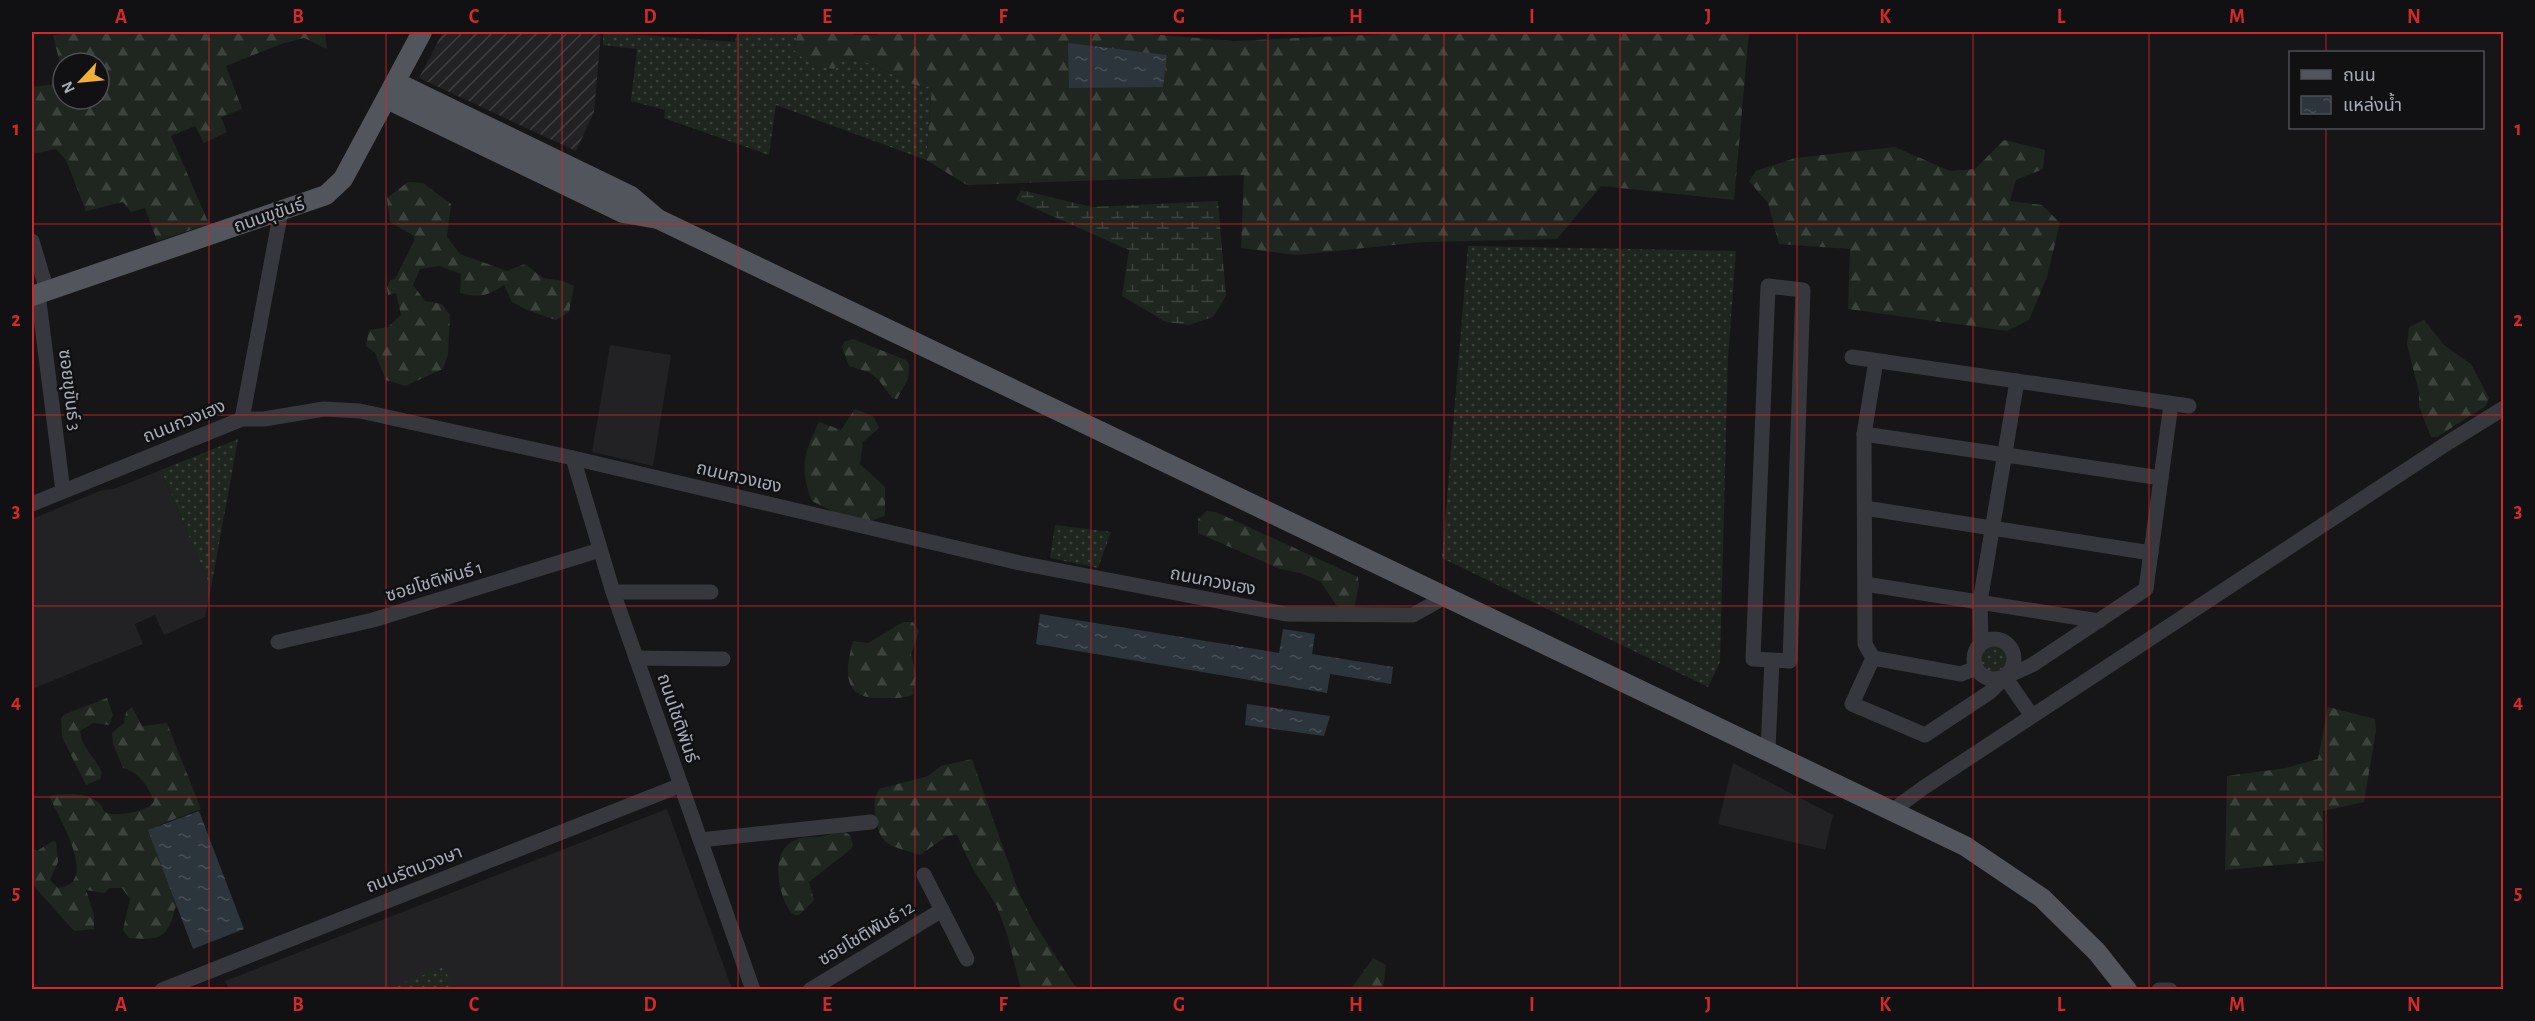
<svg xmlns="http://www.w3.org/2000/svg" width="2535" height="1021" font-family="'Alegreya Sans','Noto Sans Thai',sans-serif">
<defs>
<pattern id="industrial-furrows" width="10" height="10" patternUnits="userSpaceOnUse" patternTransform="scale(1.5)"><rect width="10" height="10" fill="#222225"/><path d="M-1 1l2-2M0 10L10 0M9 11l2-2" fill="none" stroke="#3f3f43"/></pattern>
<pattern id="grass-dots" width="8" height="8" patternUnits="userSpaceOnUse" patternTransform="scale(1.5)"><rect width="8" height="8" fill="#1e261f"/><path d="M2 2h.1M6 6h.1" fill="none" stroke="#3c433d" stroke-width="1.8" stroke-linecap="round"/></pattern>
<pattern id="forest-firs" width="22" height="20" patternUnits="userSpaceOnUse" patternTransform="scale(1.5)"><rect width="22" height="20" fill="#1e261f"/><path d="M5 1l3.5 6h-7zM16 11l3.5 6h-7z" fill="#3c433d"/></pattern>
<pattern id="wetland-marsh" width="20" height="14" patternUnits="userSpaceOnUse" patternTransform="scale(1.5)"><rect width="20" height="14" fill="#1e261f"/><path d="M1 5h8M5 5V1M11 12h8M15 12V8" fill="none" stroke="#3c433d"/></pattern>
<pattern id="water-ripples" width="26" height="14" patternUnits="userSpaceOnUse" patternTransform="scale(1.5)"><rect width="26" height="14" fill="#2c353c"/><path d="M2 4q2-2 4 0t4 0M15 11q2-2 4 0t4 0" fill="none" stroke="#485056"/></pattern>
</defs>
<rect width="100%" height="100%" fill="#161618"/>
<g fill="#222225">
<path d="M610,345L671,355L653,466L592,452Z"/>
<path d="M161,470L211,588L205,617L164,635L155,615L135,624L143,644L32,689V519L102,490L114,489Z"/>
<path d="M1733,763L1833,815L1825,850L1718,824Z"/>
<path d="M667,809L732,989L229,990L225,981Z"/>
</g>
<path fill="url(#industrial-furrows)" d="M443,32H601L594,112L576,151L419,78Z"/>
<g fill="url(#grass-dots)">
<path d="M603,32L735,42L737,32H798L794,50L869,63L921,88L932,85L926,160L776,105L769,155L664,118L665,110L631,101L637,49L603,45Z"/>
<path d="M1468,246L1736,251L1728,358L1720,662L1708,687L1442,558Z"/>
<path d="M238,439L211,588L161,470Z"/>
<path d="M1055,525L1111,532L1098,568L1050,558Z"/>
<circle cx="1994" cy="659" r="13"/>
<path d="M444,967L453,989H387Z"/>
</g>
<g fill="url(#forest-firs)">
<path d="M89,32H325L327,49L304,38L281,44L226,66L242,109L221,117L227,132L204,143L195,126L171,136L209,224L157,241L145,208L131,212L123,202L86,211L66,160L56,149L32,154V87L63,83V99H99V63H63V76L53,35Z"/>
<path d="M798,32H849L855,35H877L878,32H1125L1233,41L1430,32H1749L1734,200L1601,186L1557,239L1423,242L1297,255L1241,248L1244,175L967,185L926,160L932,86L921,88L869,63L842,58L834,69C818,66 805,63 794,50Z"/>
<path d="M2004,140L2045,150L2043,169L2016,180L2010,201L2042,205L2060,223L2047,277L2029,320L2007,331L1848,309L1850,249L1779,244L1768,203L1749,181L1756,171L1795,158L1895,147L1950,171L1975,169Z"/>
<path d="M408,182L423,183L451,204L447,237L460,254L507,271L525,264L543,278L563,281L574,286L569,312L556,320L527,310L512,302L504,285C488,296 479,298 460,293L461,274L439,266L420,269L413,285L425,301L442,304L450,315L448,354L443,369L405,386L386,380L375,353L366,346L369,330L388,327L401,315L396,293L388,295L387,288L390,280L395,279L414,241V236L390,222L387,198Z"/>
<path d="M2424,320L2444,345L2471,364L2489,398L2486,406L2437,437H2431L2419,406V392L2407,345L2409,327Z"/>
<path d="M853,339L906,360L909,364L908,379L897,399L892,398L878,379L868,372L849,366L842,347L844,342Z"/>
<path d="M855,409L873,416L879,428L863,442L860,464L885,487V516L868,522L836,513L812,501C799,468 804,453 819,422L841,430Z"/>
<path d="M1207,511L1216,512L1358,577L1359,585L1354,608L1346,610L1336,605L1321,582L1300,573L1280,569L1198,533V519Z"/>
<path d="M903,622H913L919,631L911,654L916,674L913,695C902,699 892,698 880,698C842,699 845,670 853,641L868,643Z"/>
<path d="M107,698L113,715L109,725L93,723L80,731C81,747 96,758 102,773L100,779L86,785L62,737L61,718L65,714Z"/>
<path d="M132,707L142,726L167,723L201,809L159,825L152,832L183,903L175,908C168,940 158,940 129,938L123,930L130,899L122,888H109L105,893L86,890L94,915V929L74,931L33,885L32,848L37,851L53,841L56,842L58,862L50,880L58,888C101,885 58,816 49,796C63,793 87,792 99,803C103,806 102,811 107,813C117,817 150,811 154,801C147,785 140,773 123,768L113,744L112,733L124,723L126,712Z"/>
<path d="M2328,707L2375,719L2376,731L2364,802L2323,811L2324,861L2225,870L2227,776L2286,768L2318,759Z"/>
<path d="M972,759L1019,893L1033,921L1074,985L1080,989H1021L1007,934L997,906L973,869L957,835L947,836L920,855C895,846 881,849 876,820C874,807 873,801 879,789L928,776L941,766Z"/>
<path d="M841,830L850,835L853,845L851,849L809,882L814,900L799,915H794C786,909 782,895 780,886C776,863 778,843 804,837C809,836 813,838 818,837C826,836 834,833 841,830Z"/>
<path d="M1373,958L1386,965L1383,989H1351Z"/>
</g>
<path fill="url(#wetland-marsh)" d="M1021,190L1092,207L1218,201L1226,296L1213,317L1189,325L1166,322L1122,296L1129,250L1016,200Z"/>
<g fill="url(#water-ripples)">
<path d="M1068,43L1167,55L1163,87L1069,88Z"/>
<path d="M1040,614L1279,653L1283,629L1315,634L1312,654L1393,667L1391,684L1330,674L1327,693L1036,644Z"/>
<path d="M1247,704L1330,716L1324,736L1245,725Z"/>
<path d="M199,811L244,929L193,949L148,830Z"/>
</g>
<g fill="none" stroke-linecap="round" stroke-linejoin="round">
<g stroke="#37383d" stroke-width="15">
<path d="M32,241L47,291"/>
<path d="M38,294L63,491"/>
<path d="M1852,357L2189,406"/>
<path d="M1876,361L1864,434L1865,644L1873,658L1961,674L1976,668"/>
<path d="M242,419L281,211"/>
<path d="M1864,434L2161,478"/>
<path d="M573,458L613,592L753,990"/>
<path d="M32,504L242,419H264L324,409L360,411L573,458L1020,563L1286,614L1413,615L1447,596"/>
<path d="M1865,508L2151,553"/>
<path d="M1865,584L2099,621"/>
<path d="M613,592H711"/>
<circle cx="1994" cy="659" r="20"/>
<path d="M278,642L373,620L600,550"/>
<path d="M1981,643L1980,602L2017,381"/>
<path d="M636,658L723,659"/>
<path d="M1873,658L1852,704L1925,735L1990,692L2005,677L2032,665L2146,589L2171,404"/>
<path d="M2005,677L2032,716"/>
<path d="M1768,750L1772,660L1753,659L1768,286L1803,290L1790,661L1772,660"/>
<path d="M1893,810L1923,788L2449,442L2504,408"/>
<path d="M700,840L871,822"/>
<path d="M924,875L967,959"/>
<path d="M162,990L681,785"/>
<path d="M810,990L942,910"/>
<path d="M2159,990H2170"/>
</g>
<g stroke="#53555c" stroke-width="20">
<path d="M396,82L631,196L658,219L1965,846L2042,898L2097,952L2127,990"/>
<path d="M387,99L623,213L658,219"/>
<path d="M32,296L326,195L343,179L422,32"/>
</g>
</g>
<path fill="none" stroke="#d62828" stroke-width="1.5" stroke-opacity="0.55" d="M209,32V990M386,32V990M562,32V990M738,32V990M915,32V990M1091,32V990M1268,32V990M1444,32V990M1620,32V990M1797,32V990M1973,32V990M2149,32V990M2326,32V52M2326,128V990M32,224H2504M32,415H2504M32,606H2504M32,797H2504"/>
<g text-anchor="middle" stroke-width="5" stroke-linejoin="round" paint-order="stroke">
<g font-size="18" fill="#a8adb8" stroke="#111113">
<text transform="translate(269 215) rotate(-19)" y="6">ถนนขุขันธ์</text>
<text transform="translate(70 390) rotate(83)" y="6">ซอยขุขันธ์ 3</text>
<text transform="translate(184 421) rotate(-22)" y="6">ถนนกวงเฮง</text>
<text transform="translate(739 477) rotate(13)" y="6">ถนนกวงเฮง</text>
<text transform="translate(434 581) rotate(-17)" y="6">ซอยโชติพันธ์ 1</text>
<text transform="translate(1213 581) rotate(11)" y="6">ถนนกวงเฮง</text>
<text transform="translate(678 718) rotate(71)" y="6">ถนนโชติพันธ์</text>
<text transform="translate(414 869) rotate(-21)" y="6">ถนนรัตนวงษา</text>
<text transform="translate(866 933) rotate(-31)" y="6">ซอยโชติพันธ์ 12</text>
</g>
</g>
<rect width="2535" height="1021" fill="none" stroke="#111113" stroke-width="66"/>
<rect x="2289" y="51" width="195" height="78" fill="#111113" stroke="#4d4f55" stroke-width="1.5"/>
<rect x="2301" y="70" width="30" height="9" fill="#53555c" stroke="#4d4f55" stroke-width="1.5"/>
<text x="2343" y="81" font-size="18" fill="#a8adb8">ถนน</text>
<rect x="2301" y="96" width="30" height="18" fill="url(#water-ripples)" stroke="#4d4f55" stroke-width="1.5"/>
<text x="2343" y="111" font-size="18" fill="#a8adb8">แหล่งน้ำ</text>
<g transform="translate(81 81) rotate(244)"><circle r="28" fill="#111113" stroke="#4d4f55" stroke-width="1.5"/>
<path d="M0-4.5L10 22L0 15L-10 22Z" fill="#f2b134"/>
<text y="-9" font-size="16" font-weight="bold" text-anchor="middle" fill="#a8adb8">N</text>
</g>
<rect x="33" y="33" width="2469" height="955" fill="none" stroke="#d62828" stroke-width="2"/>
<g font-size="20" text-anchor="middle" font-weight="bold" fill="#d62828">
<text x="121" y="23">A</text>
<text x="298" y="23">B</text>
<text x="474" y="23">C</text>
<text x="650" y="23">D</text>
<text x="827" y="23">E</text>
<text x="1003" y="23">F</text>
<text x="1179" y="23">G</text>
<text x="1356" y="23">H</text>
<text x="1532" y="23">I</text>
<text x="1708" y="23">J</text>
<text x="1885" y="23">K</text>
<text x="2061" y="23">L</text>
<text x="2237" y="23">M</text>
<text x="2414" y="23">N</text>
<text x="16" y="135">1</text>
<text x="2518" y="135">1</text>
<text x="16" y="326">2</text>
<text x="2518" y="326">2</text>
<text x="16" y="517">3</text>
<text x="2518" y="517">3</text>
<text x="16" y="708">4</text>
<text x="2518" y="708">4</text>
<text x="16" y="899">5</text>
<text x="2518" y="899">5</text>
<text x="121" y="1011">A</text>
<text x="298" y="1011">B</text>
<text x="474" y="1011">C</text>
<text x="650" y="1011">D</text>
<text x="827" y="1011">E</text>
<text x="1003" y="1011">F</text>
<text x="1179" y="1011">G</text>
<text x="1356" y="1011">H</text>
<text x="1532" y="1011">I</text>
<text x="1708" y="1011">J</text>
<text x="1885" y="1011">K</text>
<text x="2061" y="1011">L</text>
<text x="2237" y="1011">M</text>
<text x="2414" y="1011">N</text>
</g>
</svg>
